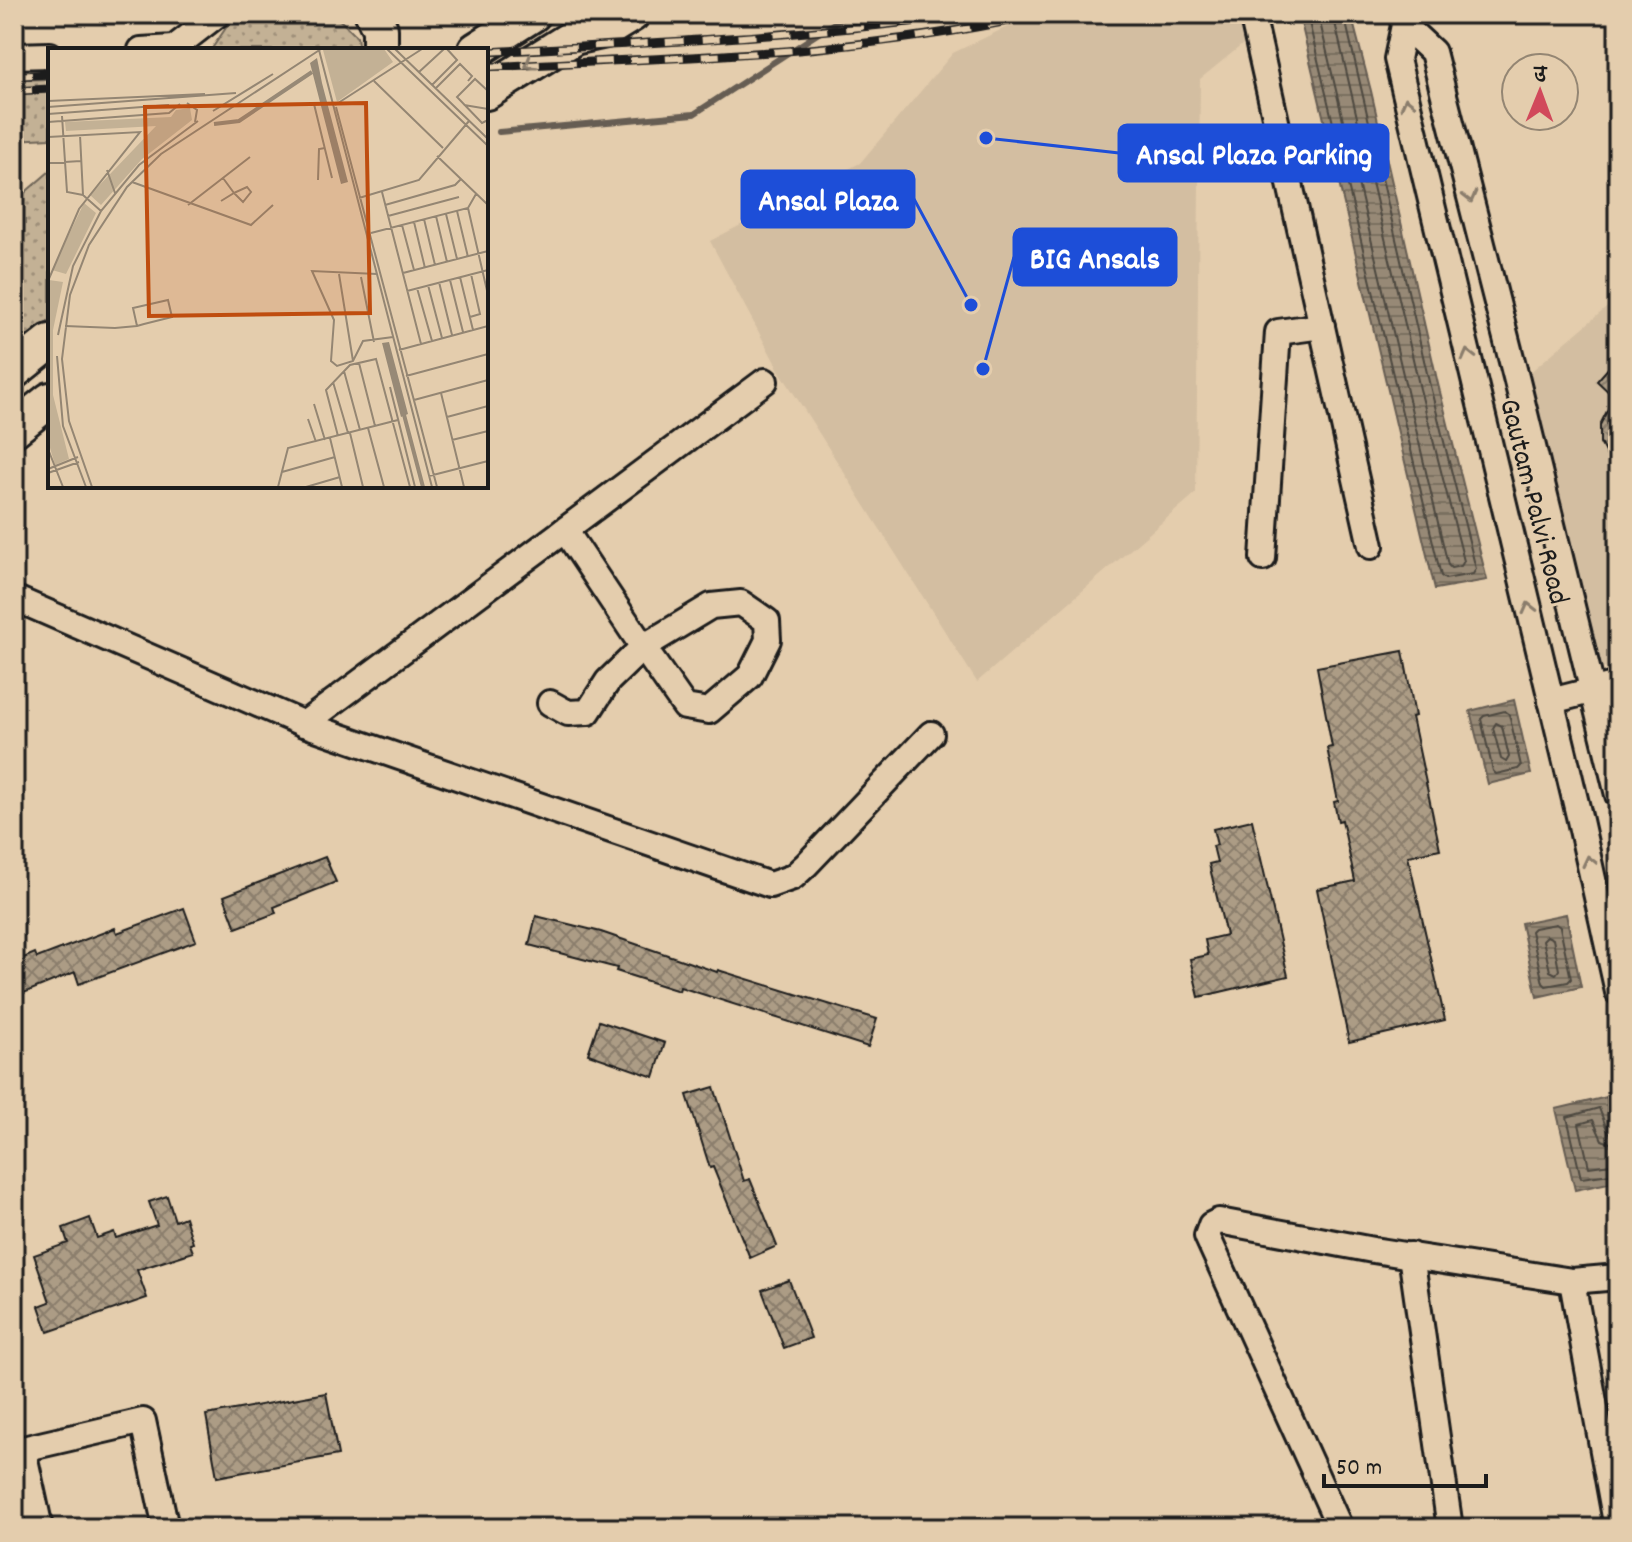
<svg xmlns="http://www.w3.org/2000/svg" width="1632" height="1542" font-family="Dekko,'Playpen Sans Deva',sans-serif">
<defs>
<pattern id="park-dots" width="8" height="8" patternUnits="userSpaceOnUse" patternTransform="scale(2)"><rect width="8" height="8" fill="#c3b195"/><path d="M2 2h.1M6 6h.1" fill="none" stroke="#9e8f79" stroke-width="1.8" stroke-linecap="round"/></pattern>
<pattern id="water-rules" width="6" height="5" patternUnits="userSpaceOnUse" patternTransform="scale(2)"><rect width="6" height="5" fill="#978976"/><path d="M0 2.5h6" fill="none" stroke="#7a6f60"/></pattern>
<pattern id="building-cross-hatch" width="8" height="8" patternUnits="userSpaceOnUse" patternTransform="scale(2)"><rect width="8" height="8" fill="#ac9c85"/><path d="M0 0l8 8M0 8l8-8" fill="none" stroke="#8b7e6c"/></pattern>
</defs>
<rect width="100%" height="100%" fill="#e4cdad"/>
<filter id="ink" filterUnits="userSpaceOnUse"><feTurbulence type="fractalNoise" baseFrequency=".0125" numOctaves="2"/><feDisplacementMap in="SourceGraphic" scale="16" xChannelSelector="R" yChannelSelector="G"/><feConvolveMatrix kernelMatrix="1 2 1 2 8 2 1 2 1" color-interpolation-filters="sRGB"/></filter>
<g filter="url(#ink)">
<g fill="#d3bea1">
<path d="M1034,14H1280L1200,79L1196,493L977,682L779,370L710,241L860,163L953,53Z"/>
<path d="M1618,298V665L1601,669L1528,374Z"/>
</g>
<g fill="url(#park-dots)" stroke="#706658" stroke-width="2">
<path d="M322,14H334L357,37L359,50H211L230,22Z"/>
<path d="M50,79V138L14,140V80Z"/>
<path d="M50,171V320L14,348V202Z"/>
</g>
<g fill="url(#water-rules)" stroke="#665d52" stroke-width="2">
<path d="M1299,14H1351L1371,91L1438,384L1487,580L1435,589Z"/>
<path d="M1514,700L1531,774L1488,784L1470,711Z"/>
<path d="M1566,914L1581,987L1537,997L1521,923Z"/>
<path d="M1607,1097L1618,1142V1181L1575,1190L1556,1109Z"/>
</g>
<g fill="none" stroke-linecap="round" stroke-linejoin="round">
<g stroke="#4d4840" stroke-width="2">
<path d="M1307,14L1441,576L1445,579L1473,574L1476,569L1430,386L1344,14"/>
<path d="M1318,14L1448,565L1451,568L1461,566L1464,561L1420,389L1333,14"/>
<path d="M1505,711L1509,714L1521,766L1518,769L1496,774L1493,771L1481,719L1484,716Z"/>
<path d="M1496,723L1502,726L1509,757L1506,762L1501,759L1493,728Z"/>
<path d="M1556,924L1560,927L1571,979L1568,982L1546,986L1543,983L1531,931L1534,928Z"/>
<path d="M1547,936L1553,939L1559,970L1556,974L1550,971L1543,940Z"/>
<path d="M1618,1136L1608,1132L1599,1108L1567,1117L1581,1178L1618,1173"/>
<path d="M1618,1146L1602,1140L1593,1120L1579,1124L1589,1167L1618,1163"/>
</g>
<path stroke="#665d52" stroke-width="6" d="M499,132L694,114L848,14"/>
</g>
<g fill="url(#building-cross-hatch)" stroke="#1c1c1c" stroke-width="2">
<path d="M1618,357V477L1600,443V425L1614,397L1597,381Z"/>
<path d="M1403,651L1415,716L1412,717L1440,849L1408,856L1445,1020L1349,1042L1317,889L1355,881L1342,820L1338,821L1334,802L1338,801L1327,748L1332,747L1317,667Z"/>
<path d="M1252,820L1288,976L1199,997L1190,959L1208,955L1205,940L1226,935L1209,864L1217,862L1213,846L1217,845L1213,829Z"/>
<path d="M325,857L336,882L274,907L276,913L236,928L224,896Z"/>
<path d="M184,908L196,941L79,984L75,972L14,997V962L35,953L37,958L115,928L117,933Z"/>
<path d="M536,916L601,932L717,972L718,970L877,1019L868,1047L680,987L679,991L616,971L617,968L529,945Z"/>
<path d="M599,1021L665,1043L654,1077L588,1054Z"/>
<path d="M714,1087L744,1181L750,1179L777,1246L750,1258L713,1167L710,1168L687,1095Z"/>
<path d="M167,1196L175,1221L185,1217L193,1243L190,1244L193,1252L137,1270L147,1298L48,1332L39,1306L50,1302L34,1255L68,1243L63,1228L90,1218L97,1238L114,1232L116,1238L157,1225L149,1202Z"/>
<path d="M789,1280L811,1338L784,1348L762,1290Z"/>
<path d="M326,1393L338,1455L217,1477L206,1415Z"/>
</g>
<g fill="none" stroke-linecap="round" stroke-linejoin="round">
<defs>
<g id="minor">
<path d="M1252,14L1371,546"/>
<path d="M1401,14L1404,25L1397,59L1579,816L1618,992"/>
<path d="M1404,25L1433,52L1517,381L1618,795"/>
<path d="M141,50L174,48L218,14"/>
<path d="M14,56L50,55"/>
<path d="M1263,558L1278,332L1322,326"/>
<path d="M14,598L304,724L770,885L793,877L806,865L931,734"/>
<path d="M1551,701L1618,684"/>
<path d="M550,703L568,713L588,712L608,681L643,647L685,707L709,711L750,676L768,640L767,621L741,603L711,606L643,647L565,530"/>
<path d="M304,724L765,381"/>
<path d="M1411,1255L1450,1528"/>
<path d="M1572,1281L1617,1528"/>
<path d="M23,1450L40,1528"/>
<path d="M14,1451L143,1421L166,1528"/>
<path d="M1340,1528L1207,1236L1211,1225L1219,1221L1373,1250L1572,1281L1618,1277"/>
</g>
<g id="secondary">
<path d="M373,14L380,29V50"/>
<path d="M476,50L533,14"/>
<path d="M486,92L574,37L606,30L632,14"/>
<path d="M14,371L50,342"/>
<path d="M14,429L50,400"/>
</g>
</defs>
<use href="#minor" stroke="#1c1c1c" stroke-width="30"/>
<use href="#secondary" stroke="#1c1c1c" stroke-width="40"/>
<use href="#minor" stroke="#e4cdad" stroke-width="24"/>
<use href="#secondary" stroke="#e4cdad" stroke-width="34"/>
<defs>
<g id="rail">
<path d="M486,52C649,43 811,36 973,14"/>
<path d="M486,67C671,57 859,56 1040,14"/>
<path d="M14,76L50,74"/>
<path d="M14,91L50,89"/>
</g>
</defs>
<use href="#rail" stroke="#1c1c1c" stroke-width="9"/>
<use href="#rail" stroke="#e4cdad" stroke-width="6" stroke-dasharray="18" stroke-linecap="butt"/>
</g>
<defs><path id="oneway-chevron" d="M-2-3.5L2.5 0L-2 3.5" fill="none" stroke-width="1.6" stroke-linecap="round" stroke-linejoin="round" transform="scale(2)"/></defs>
<g stroke="#8a7d6c">
<use href="#oneway-chevron" transform="translate(530 64) rotate(148)"/>
<use href="#oneway-chevron" transform="translate(1407 103) rotate(-104)"/>
<use href="#oneway-chevron" transform="translate(1470 197) rotate(76)"/>
<use href="#oneway-chevron" transform="translate(1468 355) rotate(-104)"/>
<use href="#oneway-chevron" transform="translate(1529 608) rotate(-104)"/>
<use href="#oneway-chevron" transform="translate(1589 861) rotate(-103)"/>
</g>
</g>
<g text-anchor="middle" stroke-width="6" stroke-linejoin="round" paint-order="stroke">
<g font-size="30" fill="#1c1c1c" stroke="#e4cdad">
<text transform="translate(1536 501) rotate(76)" y="10">Gautam Palvi Road</text>
</g>
</g>
<g transform="translate(48 48)">
<rect width="440" height="440" fill="#e4cdad"/>
<path d="M336,1L345,14L289,54L275,2ZM142,60L144,72L94,111L53,157L42,147L108,78L18,83L17,74L123,69L128,62ZM36,155L48,165L18,226L4,222ZM1,232L15,234L5,282V347L21,411L7,417L0,393Z" fill="#c3b195"/>
<path d="M269,10L274,35L300,134L293,136L262,15ZM341,294L360,366L353,369L334,295Z" fill="#978976"/>
<path fill="none" stroke="#978976" stroke-width="4" d="M166,76L191,73L264,24M355,363L375,439"/>
<path fill="none" stroke="#948673" stroke-width="2" d="M339,1L440,98M347,1L440,91M271,2L384,439M371,24L396,1M326,33L395,100M384,37L409,12L399,1M388,40L412,16L424,28L420,33M440,43L427,31L409,49L434,75L440,72M0,53L157,46M139,55L149,62L147,74M266,56L284,130M287,57L374,1M416,57L440,61M0,59L188,45M288,59L389,439M165,63L225,26M0,66L121,57M14,68L19,144L35,147M0,74L121,65L132,56M32,87L35,147L53,163M0,89L92,84L31,161L0,233M389,108L440,157M0,115L33,113M59,122L67,145M270,132L271,101L277,100M84,134L203,177L225,157M334,144L373,296M311,150L371,132L421,73M173,153L186,145L195,154L203,144L199,139L186,145L175,130M140,157L202,109M337,157L407,137L413,131M420,160L440,247M409,163L420,209M398,166L409,211M340,168L411,149M388,168L399,214M376,171L387,217M366,174L377,220M354,177L366,222M323,185L420,160L428,146M355,225L440,203M291,226L305,313M329,226L264,223L286,272L283,313L289,318L305,313L315,293L345,289M313,229L326,294M412,229L425,282M402,232L415,284M391,234L404,287M380,237L394,290M369,240L384,293M359,243L440,222M422,269L432,266L423,226M17,278L67,280L89,278L96,276L124,269L120,252L85,260L89,278M10,287L25,218L53,163L91,117L150,73M351,302L440,278M9,308L15,378L38,439M311,315L327,378M296,323L312,382M358,328L440,306M285,334L300,385M342,339L367,439M393,345L416,439M366,352L440,332M266,356L277,392M399,369L440,358M260,371L268,394M320,380L336,439M302,385L315,439M290,388L278,342L302,317L328,311L362,439M282,390L294,439M404,392L440,383M0,401L15,439M0,421L30,409M234,424L287,409M0,425L31,414M381,428L440,413M44,439L21,373L14,311L22,247L41,197L79,139L113,106L273,1M230,439L240,400L350,372M258,439L292,429"/>
<path fill="#bf4d0f" fill-opacity="0.15" stroke="#bf4d0f" stroke-width="4" d="M318,55L322,265L101,268L97,59Z"/>
<rect width="440" height="440" fill="none" stroke="#1c1c1c" stroke-width="4"/>
</g>
<path fill="none" stroke="#1d4ed8" stroke-width="3" d="M986 138L1119 153M971 305L914 199M983 369L1014 257"/>
<g fill="#1d4ed8" stroke="#e4cdad" stroke-width="3">
<circle cx="986" cy="138" r="8"/>
<circle cx="971" cy="305" r="8"/>
<circle cx="983" cy="369" r="8"/>
</g>
<g fill="#1d4ed8" stroke="#1d4ed8" stroke-width="3">
<rect x="1119" y="125" width="269" height="56" rx="8"/>
<rect x="742" y="171" width="172" height="56" rx="8"/>
<rect x="1014" y="229" width="162" height="56" rx="8"/>
</g>
<g font-size="32" text-anchor="middle" font-weight="bold" fill="#fff">
<text x="1254" y="164">Ansal Plaza Parking</text>
<text x="828" y="210">Ansal Plaza</text>
<text x="1095" y="268">BIG Ansals</text>
</g>
<rect width="1632" height="1542" fill="none" stroke="#e4cdad" stroke-width="48"/>
<rect x="24" y="24" width="1584" height="1494" fill="none" stroke="#1c1c1c" stroke-width="3" filter="url(#ink)"/>
<g transform="translate(1540 92) rotate(1)"><circle r="38" fill="#e4cdad" stroke="#948673" stroke-width="2"/>
<path d="M0-6L14 30L0 20L-14 30Z" fill="#d1495b"/>
<text y="-12" font-size="22" font-weight="bold" text-anchor="middle" fill="#1c1c1c">उ</text>
</g>
<path d="M1324 1474v12h162v-12" fill="none" stroke="#1c1c1c" stroke-width="4"/>
<text x="1336" y="1474" font-size="24" fill="#1c1c1c" stroke="#e4cdad" stroke-width="6" paint-order="stroke">50 m</text>
</svg>
